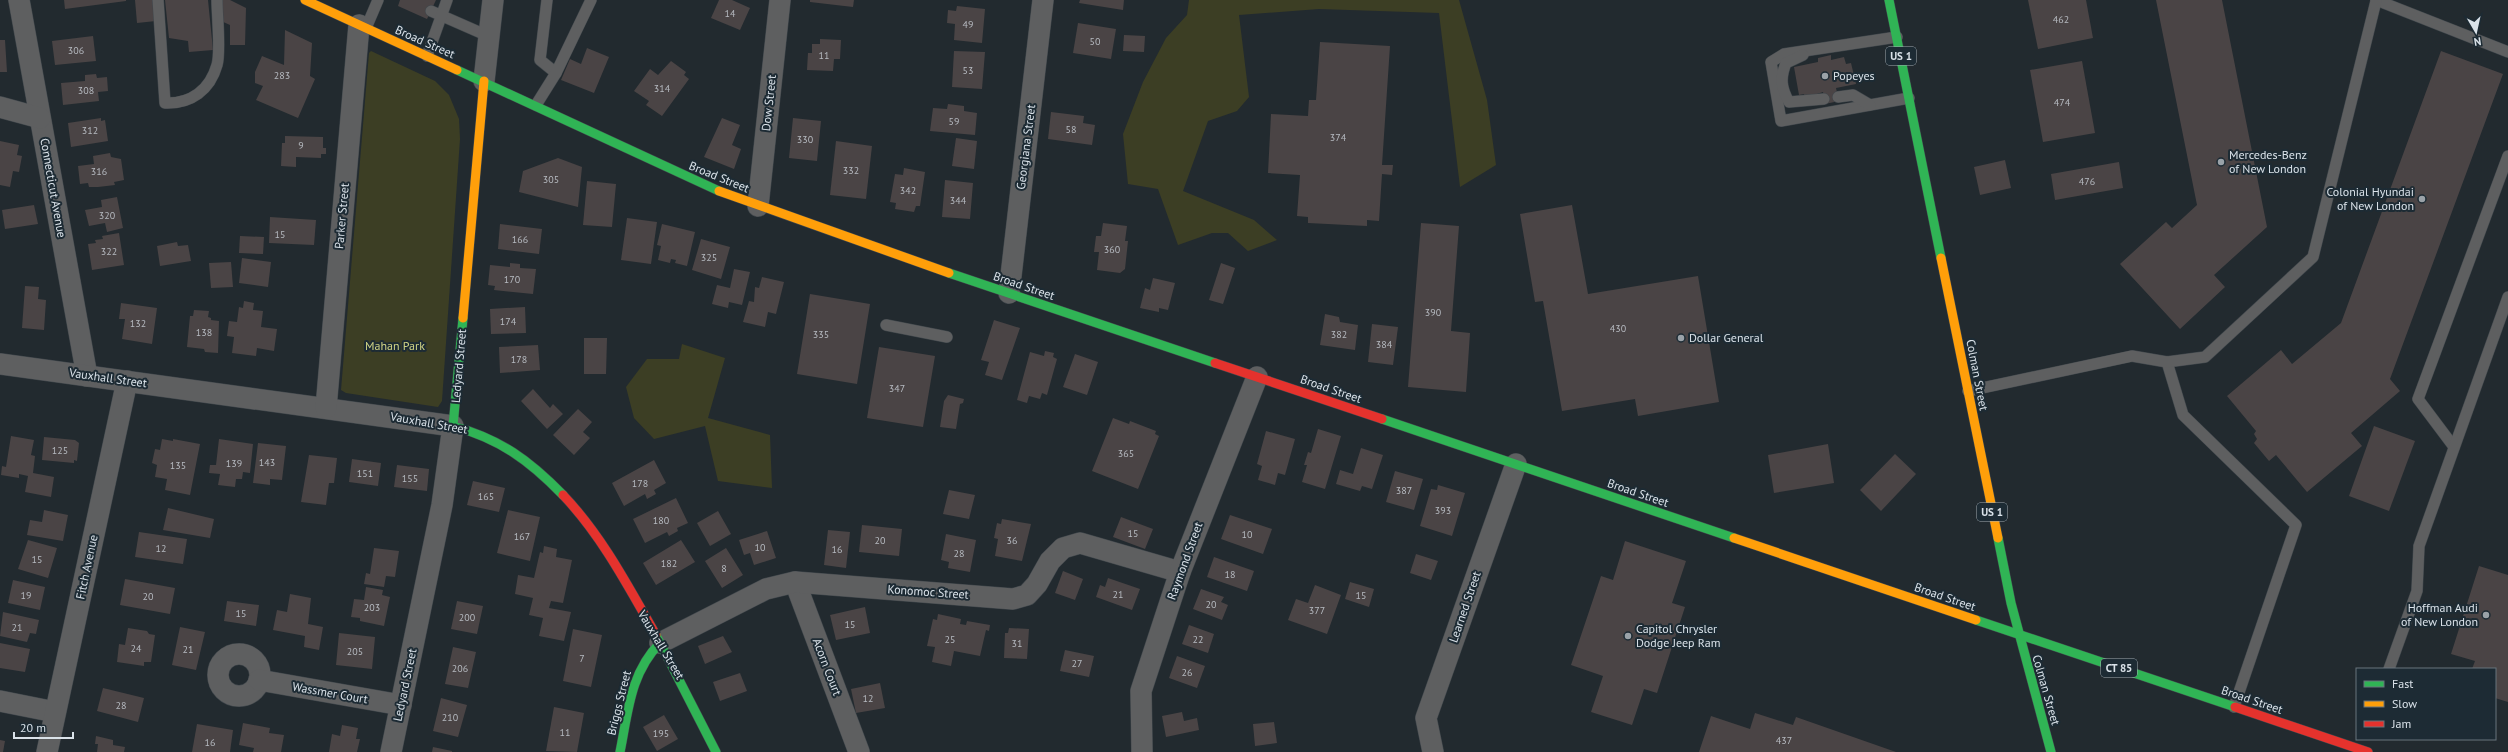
<svg xmlns="http://www.w3.org/2000/svg" width="2508" height="752" font-family="'PT Sans',sans-serif">
<rect width="100%" height="100%" fill="#222a2f"/>
<g fill="#3c3e24">
<path d="M1189,0H1459L1487,100L1496,165L1460,187L1439,13L1319,9L1239,15L1249,97L1237,111L1208,121L1183,191L1254,220L1277,240L1248,251L1228,233H1212L1178,245L1158,189L1128,184L1123,134L1143,82L1166,38L1187,15Z"/>
<path d="M371,51L435,81L449,95L459,119L460,139L442,401L438,407L346,393L341,390L369,53Z"/>
<path d="M682,344L725,358L708,418L770,435L772,488L718,481L705,426L654,439L634,418L626,387L647,359H679Z"/>
</g>
<g fill="#4a4445">
<path d="M64,0H126V1L65,9Z"/>
<path d="M135,0H154L156,21L137,23Z"/>
<path d="M165,0H208L213,50L189,52L188,41L169,38Z"/>
<path d="M221,0H230L246,8L245,45H230V25L221,21Z"/>
<path d="M400,0H436L427,19L398,6Z"/>
<path d="M719,0H732L750,8L740,30L711,18Z"/>
<path d="M810,0H854L853,7L810,2Z"/>
<path d="M1080,0H1124L1123,10L1079,3Z"/>
<path d="M2028,0H2086L2093,38L2038,49Z"/>
<path d="M2156,0H2222L2267,227L2214,275L2225,287L2180,329L2120,264L2166,222L2172,228L2197,205Z"/>
<path d="M957,6L985,9L982,43L954,40L955,24L947,23L948,10L956,11Z"/>
<path d="M1078,23L1116,29L1111,59L1073,53Z"/>
<path d="M285,30L312,43L310,76L315,79L298,118L256,100L263,86L255,83V72L262,56L284,65Z"/>
<path d="M1124,35L1145,36L1144,52L1123,51Z"/>
<path d="M93,36L96,61L55,65L52,41Z"/>
<path d="M820,39L841,40L840,59H834L833,71L807,70L808,53H812V44H820Z"/>
<path d="M0,40H5L7,72H0Z"/>
<path d="M1320,42L1390,46L1382,165H1393L1392,175L1382,174L1379,221L1367,220V226L1308,223V217L1297,216L1300,175L1268,173L1271,114L1308,116L1309,100H1316Z"/>
<path d="M587,48L609,57L594,93L561,80L570,59L581,64Z"/>
<path d="M954,51L985,52L982,89L952,87Z"/>
<path d="M2441,51L2503,74L2390,379L2400,391L2351,433L2362,446L2307,492L2276,455L2269,461L2254,443L2257,439L2254,434L2256,431L2227,396L2281,350L2292,364L2341,323Z"/>
<path d="M1831,55V60L1844,57L1846,64L1851,63L1856,84L1836,88L1839,101L1825,104L1823,92L1805,98L1804,94L1799,95L1794,67L1818,62V58Z"/>
<path d="M671,61L686,72L684,75L689,79L662,116L646,105L649,101L634,91L650,69L658,75Z"/>
<path d="M2082,61L2095,133L2043,142L2030,70Z"/>
<path d="M96,74L97,78L107,77L108,91L98,92L99,101L63,105L61,83L85,81V75Z"/>
<path d="M948,104L964,106V111L977,113L975,135L930,131L933,108L947,109Z"/>
<path d="M1051,112L1084,116L1083,123L1095,125L1092,145L1048,139Z"/>
<path d="M101,118V121L105,120L108,141L71,147L68,123Z"/>
<path d="M722,118L740,125L732,145L741,149L734,169L704,157Z"/>
<path d="M793,118L821,121L817,161L789,158Z"/>
<path d="M285,136L323,137V148H326V154H321V158L296,157V167L281,166L282,143H285Z"/>
<path d="M956,138L977,141L974,169L952,166Z"/>
<path d="M0,141L19,145L17,155L22,156L19,172L13,171L10,187L0,185Z"/>
<path d="M836,141L872,146L866,199L830,195Z"/>
<path d="M110,153L111,157L121,159L124,180L114,182L115,185L98,187H89L88,183L80,184L78,166L94,164L93,156Z"/>
<path d="M558,158L582,167L578,207L519,192L523,171Z"/>
<path d="M2005,160L2011,188L1980,195L1974,167Z"/>
<path d="M2119,162L2123,188L2055,200L2051,174Z"/>
<path d="M904,168L925,172L920,206H916L914,212L895,209L896,203L890,202L895,174L903,175Z"/>
<path d="M945,180L973,183L970,219L942,217Z"/>
<path d="M587,181L616,184L612,227L583,225Z"/>
<path d="M117,197L123,228L107,232L105,223L89,226L85,210L102,207L101,200Z"/>
<path d="M34,205L38,224L5,229L2,210Z"/>
<path d="M1572,205L1588,294L1698,276L1719,402L1638,416L1635,399L1562,411L1543,301L1535,302L1520,214Z"/>
<path d="M270,217L316,220L314,245L269,243Z"/>
<path d="M627,218L657,222L651,264L621,260Z"/>
<path d="M1103,223L1127,226L1125,241H1128L1125,269L1120,273L1097,270L1099,252H1094L1096,236H1101Z"/>
<path d="M1421,223L1459,226L1451,331L1470,333L1466,392L1408,387Z"/>
<path d="M500,224L542,229L539,254L498,249Z"/>
<path d="M662,224L695,232L687,266L675,263L676,260L671,259L670,263L658,260L661,246L657,245Z"/>
<path d="M119,233L124,265L92,270L88,244L96,243L95,240L103,239L102,236Z"/>
<path d="M240,236L264,237L263,254L239,253Z"/>
<path d="M701,239L730,247L721,279L692,270Z"/>
<path d="M177,242L178,246L188,245L191,261L160,266L157,246Z"/>
<path d="M242,258L271,262L268,287L239,283Z"/>
<path d="M231,262L233,287L211,288L209,263Z"/>
<path d="M510,263L520,264V268L536,269L533,294L494,290L495,286L488,285L490,265L510,267Z"/>
<path d="M1221,263L1235,268L1223,304L1209,300Z"/>
<path d="M734,269L750,272L742,305L729,302L728,308L712,304L717,285L730,288Z"/>
<path d="M762,277L784,282L776,314L768,312L765,327L743,322L749,301L754,302L755,287L759,288Z"/>
<path d="M1153,278L1175,283L1168,310L1159,308V312L1140,308L1145,288L1150,290Z"/>
<path d="M25,286L39,287L38,299L46,300L44,330L22,328Z"/>
<path d="M810,294L870,304L857,384L797,374Z"/>
<path d="M244,301L254,303L253,310L263,311L261,327L277,329L274,351L257,348L256,356L232,353L234,337L227,336L229,321L237,322L239,307L243,308Z"/>
<path d="M121,303L157,308L152,344L122,339L125,319H119Z"/>
<path d="M525,307L526,333L491,334L490,309Z"/>
<path d="M194,310L209,311L208,317L211,318V320L219,321L218,353L205,352L204,349L187,347L190,316H193Z"/>
<path d="M1325,314L1339,317L1340,322L1358,325L1355,350L1320,345Z"/>
<path d="M994,320L1020,328L1002,380L985,375L989,362L981,360Z"/>
<path d="M1372,324L1398,327L1393,365L1368,362Z"/>
<path d="M584,338H607L606,374H584Z"/>
<path d="M538,345L540,370L500,373L499,347Z"/>
<path d="M879,347L935,356L923,427L867,418Z"/>
<path d="M1045,351L1054,353L1053,357L1057,359L1047,395L1042,393L1040,399L1029,396L1027,403L1017,400L1030,352L1044,356Z"/>
<path d="M1075,354L1098,362L1087,395L1063,387Z"/>
<path d="M533,389L550,408L553,404L563,414L547,429L521,401Z"/>
<path d="M948,395L964,399L963,403L960,404L956,429L940,427L944,401Z"/>
<path d="M578,409L592,422L583,432L590,438L574,455L553,435Z"/>
<path d="M1113,418L1129,424L1130,421L1156,431L1155,434L1159,436L1138,489L1092,471Z"/>
<path d="M2374,426L2415,441L2389,511L2349,496Z"/>
<path d="M1318,429L1341,436L1325,489L1302,482L1307,465H1304L1308,452L1311,453Z"/>
<path d="M1266,431L1295,439L1285,475L1278,473L1275,485L1258,480L1262,466L1257,464Z"/>
<path d="M11,436L34,440L31,455L35,456L33,473L54,477L51,497L25,492L28,476L19,474V478L1,475L2,466L6,467Z"/>
<path d="M44,437L75,440L79,443L77,461L74,460V463L42,460Z"/>
<path d="M162,439L173,441V439L200,444L190,495L165,490L167,479L155,477L157,465L152,463L155,449L160,450Z"/>
<path d="M219,439L253,444L250,473L243,472L242,479H236L235,487L218,485L220,474L209,473L210,465H216Z"/>
<path d="M258,443L286,446L282,480L270,479V485L253,483Z"/>
<path d="M1828,444L1834,483L1774,493L1768,455Z"/>
<path d="M1361,448L1383,455L1372,489L1362,486L1360,491L1336,484L1340,470L1353,474Z"/>
<path d="M1895,454L1916,474L1881,511L1860,490Z"/>
<path d="M309,455L337,458L334,483H329L326,505L301,502Z"/>
<path d="M352,459L381,463L378,486L349,482Z"/>
<path d="M654,460L666,483L654,490L656,494L647,499L645,494L624,506L612,483Z"/>
<path d="M397,465L429,469L427,491L394,487Z"/>
<path d="M1395,471L1423,479L1414,510L1386,502Z"/>
<path d="M473,481L505,488L499,512L467,505Z"/>
<path d="M1438,485L1465,493L1452,536L1420,526L1431,489L1437,490Z"/>
<path d="M949,490L975,495L969,519L943,514Z"/>
<path d="M676,498L688,523L677,528L678,531L669,536L667,532L645,543L633,519Z"/>
<path d="M168,508L214,519L210,538L163,530Z"/>
<path d="M44,510L68,515L63,541L27,535L30,520L42,522Z"/>
<path d="M508,510L540,517L530,561L497,553Z"/>
<path d="M718,511L731,534L710,546L697,523Z"/>
<path d="M1230,515L1272,529L1263,554L1221,539Z"/>
<path d="M1121,517L1153,529L1145,549L1113,537Z"/>
<path d="M1002,519L1031,524L1022,561L995,556L998,539L994,538L997,523L1001,524Z"/>
<path d="M862,525L902,529L899,556L859,552Z"/>
<path d="M828,530L850,532L846,568L824,565Z"/>
<path d="M767,531L776,558L754,565L750,553L744,555L739,540Z"/>
<path d="M139,532L187,539L183,564L135,557Z"/>
<path d="M946,534L976,540L970,572L948,568L949,562L941,560Z"/>
<path d="M28,540L57,548L48,578L18,569Z"/>
<path d="M681,540L695,562L656,585L643,563Z"/>
<path d="M1625,541L1686,561L1672,603L1685,607L1657,693L1644,689L1632,725L1591,712L1603,676L1571,665L1601,576L1613,580Z"/>
<path d="M544,546L557,549L556,557L572,560L563,603L551,601L549,608L571,612L564,641L539,636L543,618L529,615L533,598L515,594L518,575L534,578L540,552L543,553Z"/>
<path d="M374,548L399,551L395,577L386,576L384,587L364,584L366,573L370,574Z"/>
<path d="M726,548L743,575L722,588L705,561Z"/>
<path d="M1416,554L1438,561L1431,580L1410,573Z"/>
<path d="M1214,557L1254,571L1247,591L1207,577Z"/>
<path d="M2479,566L2508,575V702L2495,698V669H2472L2475,661L2451,654Z"/>
<path d="M1063,571L1083,579L1075,600L1055,593Z"/>
<path d="M1108,578L1140,589L1132,610L1096,597L1100,585L1105,587Z"/>
<path d="M125,579L175,588L170,614L120,605Z"/>
<path d="M13,580L45,587L40,610L8,603Z"/>
<path d="M1350,582L1374,589L1369,607L1345,599Z"/>
<path d="M1315,585L1341,595L1327,634L1288,620L1296,599L1308,603Z"/>
<path d="M366,587L383,590L382,595L390,597L384,626L360,621V618L351,617L354,599L364,600Z"/>
<path d="M1201,589L1224,597L1221,602L1228,605L1222,620L1193,609Z"/>
<path d="M290,594L311,598L308,624L323,627L319,650L304,647L305,636L273,630L277,610L287,612Z"/>
<path d="M227,601L259,605L256,626L224,621Z"/>
<path d="M457,601L483,606L477,634L451,629Z"/>
<path d="M865,607L870,633L836,640L830,615Z"/>
<path d="M3,612L39,620L36,634L30,633L27,642L0,636Z"/>
<path d="M938,614L961,619L960,624L966,625L967,621L990,625L989,631L986,630L980,656L954,651L951,666L932,662L935,647L927,646L933,619L937,620Z"/>
<path d="M1189,625L1214,634L1208,653L1182,644Z"/>
<path d="M180,627L205,632L196,670L172,665Z"/>
<path d="M128,628L147,631L149,634L155,635L151,662H144V666L117,662L119,644L125,645Z"/>
<path d="M1009,628L1029,629L1027,659L1004,658L1005,633H1008Z"/>
<path d="M573,629L602,635L591,687L563,681Z"/>
<path d="M339,633L375,637L372,669L336,665Z"/>
<path d="M723,636L732,652L705,664L698,646Z"/>
<path d="M0,643L30,649L25,672L0,668Z"/>
<path d="M453,647L476,652L468,688L445,684Z"/>
<path d="M1065,650L1094,656L1089,677L1060,671Z"/>
<path d="M1177,656L1205,666L1197,688L1169,678Z"/>
<path d="M740,673L747,691L720,701L713,682Z"/>
<path d="M880,683L885,708L856,713L851,689Z"/>
<path d="M103,688L144,698L138,722L97,711Z"/>
<path d="M441,698L467,705L458,737L433,731Z"/>
<path d="M554,707L584,713L577,752L546,751Z"/>
<path d="M1182,712L1184,721L1197,718L1199,730L1166,737L1162,716Z"/>
<path d="M1755,713L1793,725L1796,717L1896,752H1699L1711,716L1750,729Z"/>
<path d="M664,715L678,739L657,751L643,727Z"/>
<path d="M1274,722L1277,743L1255,746L1253,724Z"/>
<path d="M243,723L270,728L269,733L284,735L281,752H253L254,748L239,745Z"/>
<path d="M197,724L233,730L230,752H192Z"/>
<path d="M342,725L358,728L356,739H360L357,752H329L332,734L340,736Z"/>
<path d="M96,736L113,740V745L125,747L124,752H97L98,744H95Z"/>
<path d="M0,740L5,741L3,752H0Z"/>
<path d="M433,747L452,751V752H432Z"/>
</g>
<g fill="none" stroke-linecap="round" stroke-linejoin="round">
<defs>
<g id="lane">
<path d="M158,0L165,103C191,104 210,90 217,65C221,52 217,16 217,0"/>
<path d="M547,0L540,60L556,73"/>
<path d="M2376,0L2508,52"/>
<path d="M431,11L488,36"/>
<path d="M366,28L378,0"/>
<path d="M1897,37L1784,54L1771,62L1781,121L1909,98"/>
<path d="M1803,55L1786,63C1780,78 1781,88 1789,102L1824,99"/>
<path d="M427,56L447,0"/>
<path d="M1838,97L1853,95L1870,105"/>
<path d="M536,105L556,73L591,0"/>
<path d="M886,325L947,337"/>
<path d="M2167,362L2183,415L2296,525L2234,707"/>
<path d="M1968,391L2132,356L2167,362L2205,357L2313,257L2376,1"/>
<path d="M2454,447L2418,399L2508,156"/>
<path d="M2389,669L2417,591L2419,546L2508,297"/>
</g>
<g id="street">
<path d="M19,0L87,376"/>
<path d="M484,81L493,0"/>
<path d="M0,107L40,118"/>
<path d="M758,206L780,0"/>
<path d="M1009,293L1043,0"/>
<path d="M0,364L453,426L442,505L391,752"/>
<path d="M326,408L359,25"/>
<path d="M795,582L859,752"/>
<path d="M660,643L766,589L795,582L1013,599L1027,595L1037,584L1050,561L1063,548L1080,543L1180,572"/>
<circle cx="239" cy="675" r="21"/>
<path d="M259,680L401,705"/>
<path d="M0,701L55,712"/>
<path d="M47,752L127,381"/>
<path d="M1142,752L1141,691L1180,572L1257,377"/>
<path d="M1433,752L1426,718L1516,464"/>
</g>
<g id="fast">
<path d="M1889,0L1941,258"/>
<path d="M457,70L719,191"/>
<path d="M949,273L1215,363"/>
<path d="M463,318L453,426C500,439 529,460 563,495"/>
<path d="M1382,419L1734,538"/>
<path d="M1998,538L2011,603L2051,752"/>
<path d="M1976,620L2235,707"/>
<path d="M656,635L716,752"/>
<path d="M620,752C628,713 630,673 660,643"/>
</g>
<g id="slow">
<path d="M305,0L457,70"/>
<path d="M719,191L949,273"/>
<path d="M1941,258L1998,538"/>
<path d="M463,318L484,81"/>
<path d="M1734,538L1976,620"/>
</g>
<g id="jam">
<path d="M1215,363L1382,419"/>
<path d="M563,495C602,536 628,586 656,635"/>
<path d="M2235,707L2368,752"/>
</g>
</defs>
<use href="#lane" stroke="#40474c" stroke-width="12"/>
<use href="#street" stroke="#40474c" stroke-width="22"/>
<use href="#fast" stroke="#40474c" stroke-width="10"/>
<use href="#slow" stroke="#40474c" stroke-width="10"/>
<use href="#jam" stroke="#40474c" stroke-width="10"/>
<use href="#lane" stroke="#5e5f60" stroke-width="11"/>
<use href="#street" stroke="#5e5f60" stroke-width="21"/>
<use href="#fast" stroke="#30b455" stroke-width="9"/>
<use href="#slow" stroke="#ff9f0a" stroke-width="9"/>
<use href="#jam" stroke="#e5322d" stroke-width="9"/>
</g>
<g fill="#9aa2a8" stroke="#1d2b34" stroke-width="1.5">
<circle cx="1825" cy="76" r="4"/>
<circle cx="2221" cy="162" r="4"/>
<circle cx="2422" cy="199" r="4"/>
<circle cx="1681" cy="338" r="4"/>
<circle cx="2486" cy="615" r="4"/>
<circle cx="1628" cy="636" r="4"/>
</g>
<g text-anchor="middle" stroke-width="4" stroke-linejoin="round" paint-order="stroke">
<g font-size="10" fill="#b6bac0">
<text x="730" y="17">14</text>
<text x="2061" y="23">462</text>
<text x="968" y="28">49</text>
<text x="1095" y="45">50</text>
<text x="76" y="54">306</text>
<text x="824" y="59">11</text>
<text x="968" y="74">53</text>
<text x="282" y="79">283</text>
<text x="662" y="92">314</text>
<text x="86" y="94">308</text>
<text x="2062" y="106">474</text>
<text x="954" y="125">59</text>
<text x="1071" y="133">58</text>
<text x="90" y="134">312</text>
<text x="1338" y="141">374</text>
<text x="805" y="143">330</text>
<text x="301" y="149">9</text>
<text x="851" y="174">332</text>
<text x="99" y="175">316</text>
<text x="551" y="183">305</text>
<text x="2087" y="185">476</text>
<text x="908" y="194">342</text>
<text x="958" y="204">344</text>
<text x="107" y="219">320</text>
<text x="280" y="238">15</text>
<text x="520" y="243">166</text>
<text x="1112" y="253">360</text>
<text x="109" y="255">322</text>
<text x="709" y="261">325</text>
<text x="512" y="283">170</text>
<text x="1433" y="316">390</text>
<text x="508" y="325">174</text>
<text x="138" y="327">132</text>
<text x="1618" y="332">430</text>
<text x="204" y="336">138</text>
<text x="821" y="338">335</text>
<text x="1339" y="338">382</text>
<text x="1384" y="348">384</text>
<text x="519" y="363">178</text>
<text x="897" y="392">347</text>
<text x="60" y="454">125</text>
<text x="1126" y="457">365</text>
<text x="267" y="466">143</text>
<text x="234" y="467">139</text>
<text x="178" y="469">135</text>
<text x="365" y="477">151</text>
<text x="410" y="482">155</text>
<text x="640" y="487">178</text>
<text x="1404" y="494">387</text>
<text x="486" y="500">165</text>
<text x="1443" y="514">393</text>
<text x="661" y="524">180</text>
<text x="1133" y="537">15</text>
<text x="1247" y="538">10</text>
<text x="522" y="540">167</text>
<text x="880" y="544">20</text>
<text x="1012" y="544">36</text>
<text x="760" y="551">10</text>
<text x="161" y="552">12</text>
<text x="837" y="553">16</text>
<text x="959" y="557">28</text>
<text x="37" y="563">15</text>
<text x="669" y="567">182</text>
<text x="724" y="572">8</text>
<text x="1230" y="578">18</text>
<text x="1118" y="598">21</text>
<text x="26" y="599">19</text>
<text x="1361" y="599">15</text>
<text x="148" y="600">20</text>
<text x="1211" y="608">20</text>
<text x="372" y="611">203</text>
<text x="1317" y="614">377</text>
<text x="241" y="617">15</text>
<text x="467" y="621">200</text>
<text x="850" y="628">15</text>
<text x="17" y="631">21</text>
<text x="950" y="643">25</text>
<text x="1198" y="643">22</text>
<text x="1017" y="647">31</text>
<text x="136" y="652">24</text>
<text x="188" y="653">21</text>
<text x="355" y="655">205</text>
<text x="582" y="662">7</text>
<text x="1077" y="667">27</text>
<text x="460" y="672">206</text>
<text x="1187" y="676">26</text>
<text x="868" y="702">12</text>
<text x="121" y="709">28</text>
<text x="450" y="721">210</text>
<text x="565" y="736">11</text>
<text x="661" y="737">195</text>
<text x="1784" y="744">437</text>
<text x="210" y="746">16</text>
</g>
<g fill="#1d2b34" stroke="#a1abb3" stroke-width="1">
<rect x="1886" y="47" width="30" height="18" rx="3"/>
<rect x="1977" y="503" width="30" height="18" rx="3"/>
<rect x="2101" y="659" width="36" height="18" rx="3"/>
</g>
<g font-size="11" font-weight="bold" fill="#dae2e9">
<text x="1901" y="60">US 1</text>
<text x="1992" y="516">US 1</text>
<text x="2119" y="672">CT 85</text>
</g>
<g font-size="12" fill="#dae2e9" stroke="#1d2b34">
<text transform="translate(425 42) rotate(24)" y="4">Broad Street</text>
<text transform="translate(769 103) rotate(-84)" y="4">Dow Street</text>
<text transform="translate(1026 147) rotate(-83)" y="4">Georgiana Street</text>
<text transform="translate(719 177) rotate(22)" y="4">Broad Street</text>
<text transform="translate(53 188) rotate(80)" y="4">Connecticut Avenue</text>
<text transform="translate(342 216) rotate(-85)" y="4">Parker Street</text>
<text transform="translate(1024 286) rotate(19)" y="4">Broad Street</text>
<text transform="translate(459 366) rotate(-85)" y="4">Ledyard Street</text>
<text transform="translate(1977 375) rotate(79)" y="4">Colman Street</text>
<text transform="translate(108 378) rotate(8)" y="4">Vauxhall Street</text>
<text transform="translate(1331 389) rotate(19)" y="4">Broad Street</text>
<text transform="translate(429 423) rotate(10)" y="4">Vauxhall Street</text>
<text transform="translate(1638 493) rotate(19)" y="4">Broad Street</text>
<text transform="translate(1185 561) rotate(-70)" y="4">Raymond Street</text>
<text transform="translate(87 567) rotate(-78)" y="4">Fitch Avenue</text>
<text transform="translate(928 592) rotate(4)" y="4">Konomoc Street</text>
<text transform="translate(1945 597) rotate(19)" y="4">Broad Street</text>
<text transform="translate(1465 607) rotate(-71)" y="4">Learned Street</text>
<text transform="translate(661 645) rotate(59)" y="4">Vauxhall Street</text>
<text transform="translate(827 667) rotate(69)" y="4">Acorn Court</text>
<text transform="translate(405 685) rotate(-78)" y="4">Ledyard Street</text>
<text transform="translate(2046 690) rotate(74)" y="4">Colman Street</text>
<text transform="translate(330 693) rotate(10)" y="4">Wassmer Court</text>
<text transform="translate(2252 700) rotate(19)" y="4">Broad Street</text>
<text transform="translate(619 703) rotate(-76)" y="4">Briggs Street</text>
</g>
<g font-size="12" fill="#dae2e9" stroke="#1d2b34" text-anchor="start">
<text x="1833" y="80">Popeyes</text>
<text x="2229" y="159">Mercedes-Benz<tspan x="2229" dy="14">of New London</tspan></text>
<text x="2414" y="196" text-anchor="end">Colonial Hyundai<tspan x="2414" dy="14">of New London</tspan></text>
<text x="1689" y="342">Dollar General</text>
<text x="2478" y="612" text-anchor="end">Hoffman Audi<tspan x="2478" dy="14">of New London</tspan></text>
<text x="1636" y="633">Capitol Chrysler<tspan x="1636" dy="14">Dodge Jeep Ram</tspan></text>
</g>
<g font-size="12" fill="#cfd385" stroke="#1d2b34">
<text x="395" y="350">Mahan Park</text>
</g>
</g>
<rect x="2356" y="668" width="140" height="72" fill="#1d2b34" stroke="#69747c"/>
<rect x="2364" y="681" width="20" height="6" fill="#30b455" stroke="#69747c"/>
<text x="2392" y="688" font-size="12" fill="#dae2e9">Fast</text>
<rect x="2364" y="701" width="20" height="6" fill="#ff9f0a" stroke="#69747c"/>
<text x="2392" y="708" font-size="12" fill="#dae2e9">Slow</text>
<rect x="2364" y="721" width="20" height="6" fill="#e5322d" stroke="#69747c"/>
<text x="2392" y="728" font-size="12" fill="#dae2e9">Jam</text>
<g transform="translate(2476 32) rotate(171)" stroke="#1d2b34" stroke-width="3" paint-order="stroke">
<path d="M0-3L7 15L0 10L-7 15Z" fill="#dae2e9"/>
<text y="-6" font-size="11" font-weight="bold" text-anchor="middle" fill="#dae2e9">N</text>
</g>
<path d="M14 732v6h59v-6" fill="none" stroke="#dae2e9" stroke-width="2"/>
<text x="20" y="732" font-size="12" fill="#dae2e9" stroke="#1d2b34" stroke-width="3" paint-order="stroke">20 m</text>
</svg>
